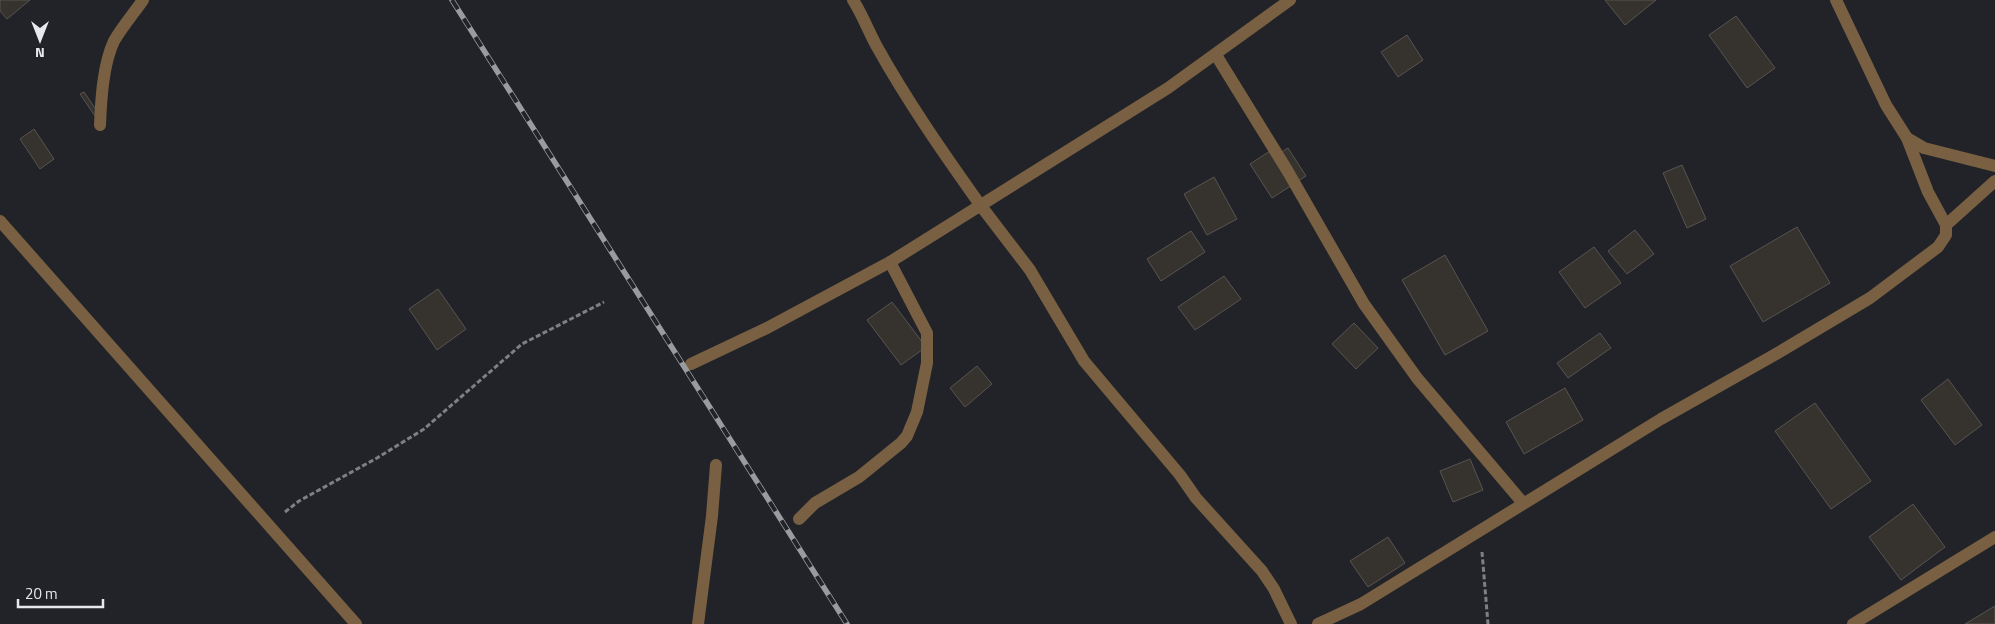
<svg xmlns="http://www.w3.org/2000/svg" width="1995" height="624" font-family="'Titillium Web',sans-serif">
<rect width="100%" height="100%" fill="#222328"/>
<g fill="#36322e" stroke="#595450">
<path d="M0,0H30L7,19L0,11Z"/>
<path d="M1605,0H1656L1625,25Z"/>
<path d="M1736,16L1775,68L1747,88L1709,35Z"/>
<path d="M1407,35L1423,60L1398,77L1381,52Z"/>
<path d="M84,92L99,114L95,116L80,94Z"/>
<path d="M34,129L54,159L40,169L20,139Z"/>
<path d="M1288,148L1306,176L1272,198L1250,164L1270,151L1274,157Z"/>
<path d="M1682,165L1706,219L1687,228L1663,173Z"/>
<path d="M1214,177L1237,219L1207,235L1184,194Z"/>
<path d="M1797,227L1830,283L1763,322L1730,266Z"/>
<path d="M1635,230L1654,254L1627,274L1608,251Z"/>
<path d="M1191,231L1205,252L1161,281L1147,259Z"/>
<path d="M1594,247L1621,283L1585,308L1559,272Z"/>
<path d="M1445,255L1488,331L1445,355L1402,280Z"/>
<path d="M1224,276L1241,299L1195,330L1178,307Z"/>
<path d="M438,289L466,329L437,350L409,309Z"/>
<path d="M892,302L926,347L901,365L867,320Z"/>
<path d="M1354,323L1378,348L1356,369L1332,344Z"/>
<path d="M1600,333L1611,348L1568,378L1557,363Z"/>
<path d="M977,366L992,384L965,407L950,388Z"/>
<path d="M1948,379L1982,425L1955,445L1921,400Z"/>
<path d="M1565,388L1583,420L1524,454L1506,422Z"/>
<path d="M1815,403L1871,481L1831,509L1775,431Z"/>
<path d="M1470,459L1483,490L1453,502L1440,471Z"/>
<path d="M1913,504L1945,547L1901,580L1869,537Z"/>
<path d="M1388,537L1405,563L1368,587L1350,561Z"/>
<path d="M1995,606V624H1965Z"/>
</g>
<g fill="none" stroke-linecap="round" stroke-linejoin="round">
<g stroke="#7f8084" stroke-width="3" stroke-dasharray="5 2.5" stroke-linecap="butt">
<path d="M285,512L299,501L377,458L424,429L522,344L604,302"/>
<path d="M1482,552L1488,624"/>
</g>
<g stroke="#796043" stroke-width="12">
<path d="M853,0C862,14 868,30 876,45C907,101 944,154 981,206"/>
<path d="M100,125C101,100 103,64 114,41C122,27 134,13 143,0"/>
<path d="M698,624L712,516L716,465"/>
</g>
<g stroke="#796043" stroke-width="12">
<path d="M1836,0L1886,105L1907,138L1924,148L1995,166"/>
<path d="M1216,55L1287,170L1364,304L1417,378L1523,503"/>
<path d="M981,206L1030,270L1084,361L1180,475L1196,498L1262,571L1274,589L1291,624"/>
<path d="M0,221L356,624"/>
<path d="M1946,225L1995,181"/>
<path d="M691,364L767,328L890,262L1168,88L1290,0"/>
<path d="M799,519L815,503L859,477L901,443L907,436L917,412L927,363V333L890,262"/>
<path d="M1318,624L1361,604L1661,419L1776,354L1870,298L1938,247L1946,235V225L1928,192L1907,138"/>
<path d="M1853,624L1995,537"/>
</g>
<defs>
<path id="rail" d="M452,0L847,624"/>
</defs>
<use href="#rail" stroke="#9a9b9f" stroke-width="5.5"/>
<use href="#rail" stroke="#222328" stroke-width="4" stroke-dasharray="11" stroke-linecap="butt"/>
</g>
<g transform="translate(40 40) rotate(180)" stroke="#222328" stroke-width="4" paint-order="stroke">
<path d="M0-4L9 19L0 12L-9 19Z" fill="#e8e9ec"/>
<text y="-8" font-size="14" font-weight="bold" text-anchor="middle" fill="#e8e9ec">N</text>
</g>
<path d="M18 599v8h85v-8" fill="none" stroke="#e8e9ec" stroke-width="2.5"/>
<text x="25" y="599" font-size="15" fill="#e8e9ec" stroke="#222328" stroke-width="4" paint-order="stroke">20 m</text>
</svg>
